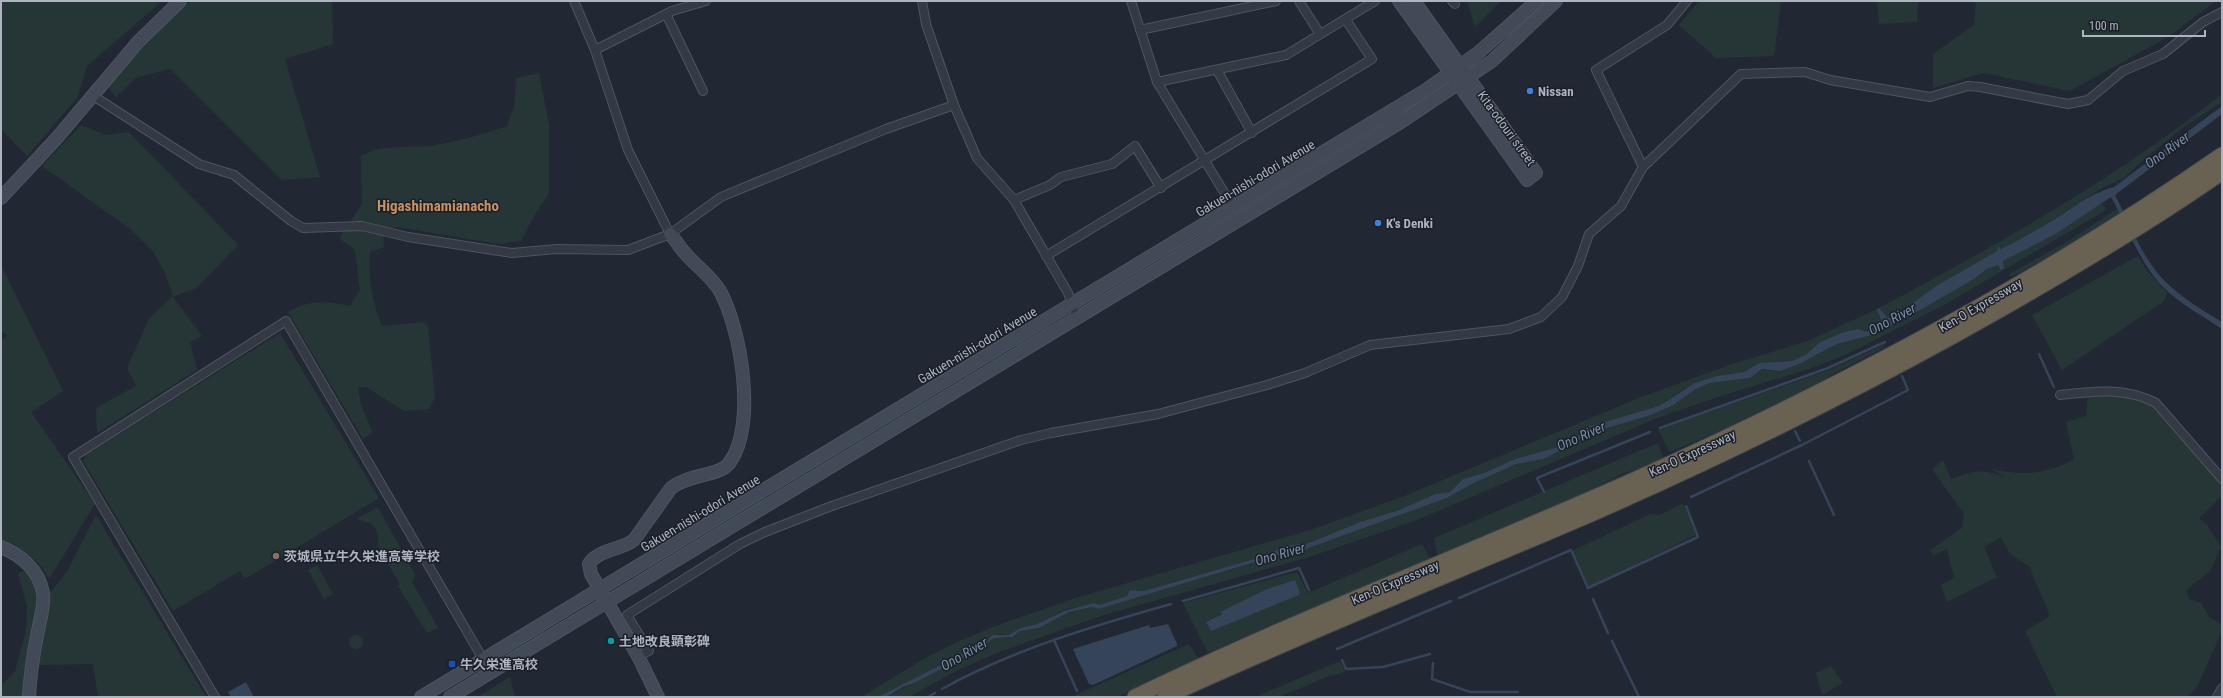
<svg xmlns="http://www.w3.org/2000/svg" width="2223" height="698" font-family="'Roboto Condensed','Noto Sans JP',sans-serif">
<rect width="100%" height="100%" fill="#212833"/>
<g fill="#263636" fill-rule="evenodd">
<path d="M1,1H162L87,66L77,98L27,156L1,129Z"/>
<path d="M191,1H332L333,44L285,59L320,177L282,180L170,69L135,78L116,97L107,86L177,12Z"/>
<path d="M1467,1H1501L1475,27Z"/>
<path d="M1543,1H1551L1487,54H1485Z"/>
<path d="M1699,1H1781L1774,56L1716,58L1679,25Z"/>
<path d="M1877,1H1918L1917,22L1879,24Z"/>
<path d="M1976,1H2216L2168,37L2070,91L1983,73L1933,88V54L1974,25Z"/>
<path d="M539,73L549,125V193L535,214L521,241L497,244L398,227L383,230L384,247L370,252C368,280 372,300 382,326L423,322L428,327L435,397L429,409L404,411L366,387H358L361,406L373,432L363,439L288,312C310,299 327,301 350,306L360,290L355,250L339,238L362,204L361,156C382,143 411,149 436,145C460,141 484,134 507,126L514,107L516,78Z"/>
<path d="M2222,94V102L2181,129L2135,167L2124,178L2102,188L2036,231L2001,249L1998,246L1997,251L1936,286L1895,316L1888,318L1879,308C1999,244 2116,178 2222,94Z"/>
<path d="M1433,97L1107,296L1091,300L1077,307L1367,130L1395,118Z"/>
<path d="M81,125L106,135L129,132L238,245L196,288L173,297L202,336L190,342L197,370L97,433L96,408L136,386L127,368L149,319L173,296L164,271L153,251L129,228L42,166Z"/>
<path d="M2102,203L2106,210L1944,305L1847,354L1818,366L1718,397L1655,419L1417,520L1309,557L1104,615L999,652L956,671L909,697H886L976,651L994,638L1012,637L1020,631L1039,628L1069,612L1092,607L1099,609L1238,567L1280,555L1292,554L1447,498L1474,483L1516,464L1544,459L1597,431L1648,416L1672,406L1696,389L1710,383L1750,378L1762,369L1771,371L1817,355L1837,344L1876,334L1924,308L1974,279L1987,269L1998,265L2004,268L2003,261Z"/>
<path d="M2117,209L2119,213L2051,256L2011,277L2009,274L2065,243Z"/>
<path d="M2138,256L2148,272L2167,293L2164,301L2062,370L2032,315Z"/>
<path d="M1,265L63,391L31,412L95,504L49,579C40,559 20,548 1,540V340L8,336L1,331Z"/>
<path d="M1877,309L1882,323L1866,332H1862L1792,361L1775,363H1761L1744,372L1717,376L1684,389L1659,406L1579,436L1555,448L1515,459L1484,473L1463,479L1450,492L1435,494L1399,510L1360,522L1309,543L1284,546L1268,555L1144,591L1130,590L1127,596L1100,606L1093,603L1064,610L1037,624L1020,628L1009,635L998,634L968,652L878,697H861L927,657L959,641L995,626L1079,597L1313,529L1402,497L1639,398L1732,364L1808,341Z"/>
<path d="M1069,315L1070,316L674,556L620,583L1042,327L1054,325Z"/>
<path d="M280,333L379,498L248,577L244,578L240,571L173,611L83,461L86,455Z"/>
<path d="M1884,345L1885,347L1833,374L1816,385L1725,429L1670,452L1658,430L1829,370Z"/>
<path d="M2088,393L2134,398L2153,406L2222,485V496L2199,518L2207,525L2221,547L2210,571L2186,590L2189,599L2201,603L2210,618L2222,624V631L2197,687L2187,697H2057L2025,631L2050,616L2029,566L2010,554L2001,537L1984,547L1997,577L1947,602L1941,585L1954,578L1947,549L1933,555L1930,550L1962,528L1964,514L1932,469L1943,460L1951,479C1975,470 1981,469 2005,477L1991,469C2023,476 2045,475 2074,459L2066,422L2086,416Z"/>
<path d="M1658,443L1663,458L1646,467L1624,473L1580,495L1438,557L1434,538Z"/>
<path d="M1683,503L1696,535L1589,587L1572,551L1650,514L1660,515Z"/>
<path d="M376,508L379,509L415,575L412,582L438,628L427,633L398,586L400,585L378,546V533L372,524L356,519Z"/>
<path d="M96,515L206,697H98L93,664L39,665L50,593L67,572Z"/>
<path d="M1422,544L1430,558L1208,653L1183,603L1297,572L1308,593ZM1294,581L1300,592L1299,595L1265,607L1206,622L1267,589Z"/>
<path d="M317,565L333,594L324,599L308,570Z"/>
<path d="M24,570L32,579L37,599L25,667L23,697H1V686L15,671L26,631L27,606L18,574Z"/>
<path d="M584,608L585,609L502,660L471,675L434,697H430L523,639L550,628Z"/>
<circle cx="356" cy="642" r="7"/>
<path d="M1189,644L1199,660L1117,697H1071Z"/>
<path d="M1340,661L1345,672L1327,677L1279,697H1255Z"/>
<path d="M1831,666L1843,683L1822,695L1816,673Z"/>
<path d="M510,677L515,697H477Z"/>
</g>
<g fill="#364459">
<path d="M2222,106V114L2218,117L2115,195C2130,224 2144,263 2169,285C2185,300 2204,311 2222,322V329C2203,316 2180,304 2164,288C2139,263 2128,227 2111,197L2057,233L2003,261L2004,268L2001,270L1998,265L1987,269L1974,279L1924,308L1876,334L1837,344L1801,363L1780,371L1762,369L1750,378L1710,383L1696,389L1672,406L1648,416L1597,431L1544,459L1516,464L1474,483L1447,498L1292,554L1280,555L1238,567L1099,609L1092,607L1069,612L1039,628L1020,631L1012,637L994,638L976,651L914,683L903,687L886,697H878L984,643L993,635H1009L1020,628L1037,624L1064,611L1093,603L1100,605L1127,596L1130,590L1144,591L1268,555L1284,546L1309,543L1360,522L1399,510L1435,494L1450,492L1463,479L1484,473L1515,459L1555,448L1575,439L1588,427L1659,406L1695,383L1717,376L1744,372L1760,363L1792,361L1807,354L1819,343L1841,333L1858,329L1866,332L1882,323L1877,309L1879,308L1888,318L1895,316L1936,286L1997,251L1998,246L2001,249C2019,240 2037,230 2055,219C2076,206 2089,194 2114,187Z"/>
<path d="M1295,580L1300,592L1299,595L1211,631L1206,622L1222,614L1220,612L1267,589Z"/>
<path d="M1168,624L1177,644V646L1093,685L1089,684L1073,649L1149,625L1150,628Z"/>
<path d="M246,682L254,697H231L228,692Z"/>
</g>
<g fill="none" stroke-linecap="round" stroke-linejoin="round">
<g stroke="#364459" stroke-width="2.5">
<path d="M2039,354L2054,387"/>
<path d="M1660,428L1828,368L1885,342"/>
<path d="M1795,431L1800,441"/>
<path d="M1809,461L1834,515"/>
<path d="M1544,492L1537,478L1650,432"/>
<path d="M1691,497L1802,445L1908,390L1902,376"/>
<path d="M1459,598L1571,550L1588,588L1698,537L1686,506"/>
<path d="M1593,599L1608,633"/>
<path d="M1183,601L1299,568L1309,590"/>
<path d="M1054,640L1077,691"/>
<path d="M1612,641L1639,697"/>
<path d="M1337,649L1451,601"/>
<path d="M1342,660L1346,669L1383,667L1430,654"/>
<path d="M1433,663L1432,679L1470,692H1518"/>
<path d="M942,689C1012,650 1093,626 1171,604"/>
<path d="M928,697L935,693"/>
</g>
<defs>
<g id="street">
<path d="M574,1L595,50L628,150L670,234"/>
<path d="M922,1L926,24L954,105L977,158L1014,200L1068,293L1077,318"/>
<path d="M1131,1L1157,82L1233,207"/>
<path d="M1299,1L1320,34"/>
<path d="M1452,1L1455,4"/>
<path d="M666,14L703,91"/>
<path d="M1140,30L1276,1"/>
<path d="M595,50L672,11L706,1"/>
<path d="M1217,70L1252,133"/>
<path d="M1157,82L1286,55L1375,1"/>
<path d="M92,95L199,164L234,175L291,221L303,228L362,226L408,237L512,253L556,249L628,250L670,234L721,197L886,129L954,105"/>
<path d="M1643,167L1596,70L1667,25L1687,1"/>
<path d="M1014,200L1050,185L1061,177L1112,164L1135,146L1161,188"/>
<path d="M1046,256L1372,59L1346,20"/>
<path d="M2060,395C2093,391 2126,387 2156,403L2222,479"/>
<path d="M638,656L649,651L627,615L740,544L765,532L829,507L1021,440L1051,433L1158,414L1267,385L1305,373L1370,345L1509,329L1541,317L1562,297L1578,266L1589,234L1621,206L1643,167L1741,74L1805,72L1830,80L1930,97L1968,86L1980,87L2068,104L2088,100L2123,71L2163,54L2203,22L2222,12"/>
<path d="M215,697L73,457L286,321L483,659"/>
<path d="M2217,697L2222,688"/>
</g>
<g id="secondary">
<path d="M1399,1L1527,180L1536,173L1414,1"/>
<path d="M1,198L56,139L138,42L180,1"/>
<path d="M1,547C21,555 39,570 43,593C45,606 39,623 37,636C33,656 30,676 29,697"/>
<path d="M421,697L1426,90L1478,53L1537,1"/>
<path d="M450,697L1401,122L1492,61L1556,1"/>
<path d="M658,697L638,656L591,574L589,564C597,550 621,550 634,540L671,488C690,473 720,477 730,462C757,425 741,329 720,291C711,276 696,266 685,253C679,247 676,240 670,234"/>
</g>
<g id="highway">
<path d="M1135,697C1302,616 1476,551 1645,475C1846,384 2041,281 2222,155"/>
<path d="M1165,697C1306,632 1449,575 1591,514C1714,460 1835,401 1953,336C2045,285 2136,232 2222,172"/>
</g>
</defs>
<use href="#street" stroke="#4e555f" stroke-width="10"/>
<use href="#secondary" stroke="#4e555f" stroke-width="14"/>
<use href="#highway" stroke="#3e454e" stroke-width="17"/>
<use href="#street" stroke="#343a44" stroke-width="8"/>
<use href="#secondary" stroke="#424957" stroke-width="12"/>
<use href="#highway" stroke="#696152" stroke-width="15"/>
</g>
<g fill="#3f7fe0" stroke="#1a1f28" stroke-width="1.5">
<circle cx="1530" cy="91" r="4"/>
<circle cx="1378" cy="223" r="4"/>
</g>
<circle fill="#8d6e63" stroke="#1a1f28" stroke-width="1.5" cx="276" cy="556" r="4"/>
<circle fill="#0f9aa8" stroke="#1a1f28" stroke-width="1.5" cx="611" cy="641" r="4"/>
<rect fill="#1a4fb4" stroke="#1a1f28" stroke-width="1.5" x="448" y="660" width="8" height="8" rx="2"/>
<g text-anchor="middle" stroke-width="3" stroke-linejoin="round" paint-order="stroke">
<g font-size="13" font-weight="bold" fill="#aeb5c1" stroke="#1a1f28" text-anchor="start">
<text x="1538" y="96">Nissan</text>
<text x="1386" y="228">K's Denki</text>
<text x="284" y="561">茨城県立牛久栄進高等学校</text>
<text x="619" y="646">土地改良顕彰碑</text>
<text x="460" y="669">牛久栄進高校</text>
</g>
<g font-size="13" fill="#aeb5c1" stroke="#1a1f28">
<text transform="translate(1507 128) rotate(54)" y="5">Kita-odouri street</text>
<text transform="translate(1255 178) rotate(-31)" y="5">Gakuen-nishi-odori Avenue</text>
<text transform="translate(1980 305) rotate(-30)" y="5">Ken-O Expressway</text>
<text transform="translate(977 345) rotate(-31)" y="5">Gakuen-nishi-odori Avenue</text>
<text transform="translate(1692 453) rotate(-25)" y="5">Ken-O Expressway</text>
<text transform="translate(700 513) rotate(-31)" y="5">Gakuen-nishi-odori Avenue</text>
<text transform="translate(1395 582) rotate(-23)" y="5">Ken-O Expressway</text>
</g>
<g font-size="14" font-style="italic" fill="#798ca7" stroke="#1a1f28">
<text transform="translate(2167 150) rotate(-36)" y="5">Ono River</text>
<text transform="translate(1892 319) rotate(-28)" y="5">Ono River</text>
<text transform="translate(1581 436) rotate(-24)" y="5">Ono River</text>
<text transform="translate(1280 554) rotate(-16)" y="5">Ono River</text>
<text transform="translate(964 654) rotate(-30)" y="5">Ono River</text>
</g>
<g font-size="15" font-weight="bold" fill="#c79163" stroke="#1a1f28">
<text x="438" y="211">Higashimamianacho</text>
</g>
</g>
<rect width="2223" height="698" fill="none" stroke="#aeb5c1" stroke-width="4"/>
<path d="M2083 30v6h122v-6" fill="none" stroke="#aeb5c1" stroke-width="2"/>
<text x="2089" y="30" font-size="12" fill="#aeb5c1" stroke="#1a1f28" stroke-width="3" paint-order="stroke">100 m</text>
</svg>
